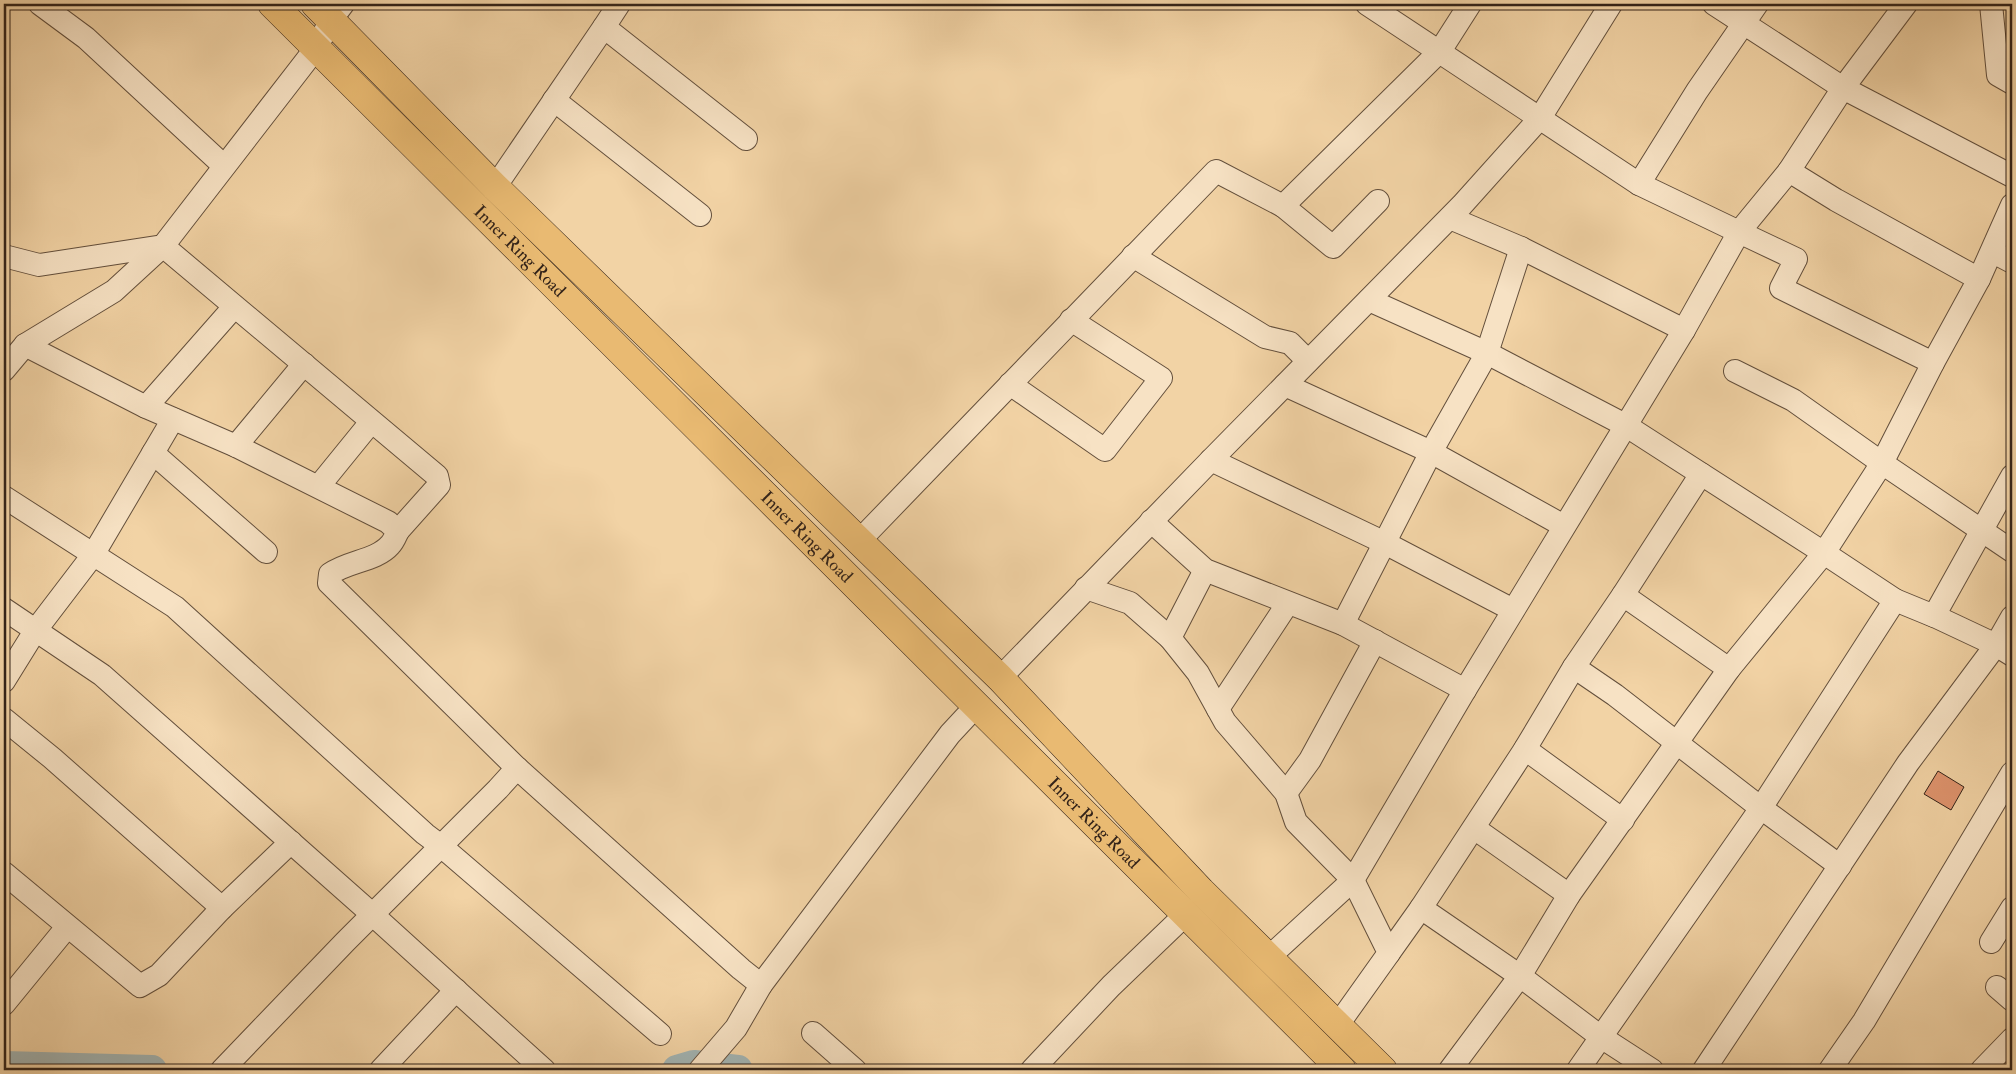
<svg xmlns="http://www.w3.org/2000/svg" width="2016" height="1074" font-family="'IM FELL Double Pica',serif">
<rect width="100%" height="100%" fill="#f2d3a5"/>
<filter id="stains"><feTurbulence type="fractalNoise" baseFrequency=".004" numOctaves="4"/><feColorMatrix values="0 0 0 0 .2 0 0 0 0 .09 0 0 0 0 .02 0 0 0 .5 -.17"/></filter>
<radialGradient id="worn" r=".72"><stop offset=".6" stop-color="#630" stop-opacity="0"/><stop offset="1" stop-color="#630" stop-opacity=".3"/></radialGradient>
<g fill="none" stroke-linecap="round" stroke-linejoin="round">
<g stroke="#a2b4b3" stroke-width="30">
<path d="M4,1066L152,1070"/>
<path d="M677,1070L694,1065L738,1070"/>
</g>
</g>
<path fill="#df946e" stroke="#332319" d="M1938,771L1964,787L1951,810L1924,794Z"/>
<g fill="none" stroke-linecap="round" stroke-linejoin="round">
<defs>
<g id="minor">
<path d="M40,4L86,38L224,166"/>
<path d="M1367,4L1639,184L1739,232L1789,171L1843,88L1714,4"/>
<path d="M1906,4L1843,88L2012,176"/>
<path d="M1991,4L1998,75L2012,83"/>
<path d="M604,27L619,4"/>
<path d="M554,100L700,215"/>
<path d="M1789,171L1836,200L1979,279"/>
<path d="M1639,184L1697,91L1757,4"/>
<path d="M495,187L604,27L746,139"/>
<path d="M1283,206L1333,247L1378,201"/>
<path d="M1450,218L1521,248L1684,330"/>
<path d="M1993,252L2012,262"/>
<path d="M4,256L39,265L163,246L316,48L331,20L343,4"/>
<path d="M1133,256L1265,337L1290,343L1308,361"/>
<path d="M1369,300L1487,353L1625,425L1824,553L1882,463L1933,363L1979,279L2012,205"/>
<path d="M25,345L146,407L236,446L388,522L398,531C396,535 394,541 390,545C376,561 348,561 330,574L329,583L517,768L741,969L761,985L950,734L976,706"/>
<path d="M4,370L25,345L114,291L163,246L437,476L439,485L398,531"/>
<path d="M1735,371L1793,400L1882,463L2012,551"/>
<path d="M1010,384L1105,450L1161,378L1071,320"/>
<path d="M1285,385L1431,452L1564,526"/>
<path d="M146,407L234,307"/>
<path d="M236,446L304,364"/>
<path d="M153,453L266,552"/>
<path d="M1211,460L1383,542L1513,610"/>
<path d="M319,486L371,422"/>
<path d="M4,497L175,607L425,834L441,846L660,1034"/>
<path d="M1151,521L1205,570L1343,624L1465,690"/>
<path d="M860,540L1216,171L1283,206L1440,51L1470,4"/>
<path d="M1205,570L1170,638L1198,673L1225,722L1286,793L1296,822L1353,880L1389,953L1337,1026"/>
<path d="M1086,588L1130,603L1170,638"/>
<path d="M1623,595L1729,669"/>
<path d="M4,609L102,675L373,915L544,1070"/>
<path d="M1928,613L1996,645L2012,617"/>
<path d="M1343,624L1431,452L1487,353L1521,248"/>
<path d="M1574,667L1615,695L1761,808L1840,866"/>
<path d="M1000,678L1211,460L1462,205L1540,118L1611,4"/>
<path d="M4,681L35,631L93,555L173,419"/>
<path d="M1218,709L1288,603"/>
<path d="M4,719L52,758L222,908"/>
<path d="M1525,749L1623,820"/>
<path d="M1286,793L1310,760L1375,641"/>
<path d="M1474,828L1569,895"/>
<path d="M4,873L140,986L159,975L222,908L291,842"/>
<path d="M1991,942L2012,908"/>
<path d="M1389,953L1421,908"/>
<path d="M1268,958L1353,880L1465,690L1684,330L1739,232L1796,259L1781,288L1933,363"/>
<path d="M1997,987L2012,1000"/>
<path d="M4,1004L67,927"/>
<path d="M813,1033L855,1070"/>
<path d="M222,1070L345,942L498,789L517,768"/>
<path d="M381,1070L456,990"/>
<path d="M700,1070L736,1028L761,985"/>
<path d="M1032,1070L1111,986L1186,914"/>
<path d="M1450,1070L1520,976L1569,895L1729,669L1824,553L1895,600"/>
<path d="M1578,1070L1761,808L1895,600L1934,616L2012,476"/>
<path d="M1652,1070L1601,1037L1520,976L1421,908L1525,749L1574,667L1623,595L1701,474"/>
<path d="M1704,1070L1908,763L1996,645L2012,655"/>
<path d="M1830,1070L1864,1021L2012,773"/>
<path d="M1982,1070L2012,1039"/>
</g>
<g id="highway">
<path id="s1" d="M272,4L1342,1070"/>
<path d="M315,4L495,187L1000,678L1201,891L1383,1070"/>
</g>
</defs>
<use href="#minor" stroke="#634f3c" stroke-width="24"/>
<use href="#highway" stroke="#332319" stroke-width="29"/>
<use href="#minor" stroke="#f7e2c4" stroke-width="22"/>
<use href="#highway" stroke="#e9ba72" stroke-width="28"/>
</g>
<g text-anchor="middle" stroke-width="5" stroke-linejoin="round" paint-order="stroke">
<g font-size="18" fill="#332319" stroke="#f7e2c4">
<text dy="6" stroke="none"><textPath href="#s1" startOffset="350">Inner Ring Road</textPath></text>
<text dy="6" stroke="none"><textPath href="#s1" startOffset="755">Inner Ring Road</textPath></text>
<text dy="6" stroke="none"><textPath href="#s1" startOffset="1160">Inner Ring Road</textPath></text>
</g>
</g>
<rect width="2016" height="1074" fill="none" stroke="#f2d3a5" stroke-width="20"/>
<rect x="5" y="5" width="2006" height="1064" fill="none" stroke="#332319" stroke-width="2.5"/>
<rect x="10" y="10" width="1996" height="1054" fill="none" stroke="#332319"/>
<rect width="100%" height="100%" filter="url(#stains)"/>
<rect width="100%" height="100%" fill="url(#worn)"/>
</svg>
